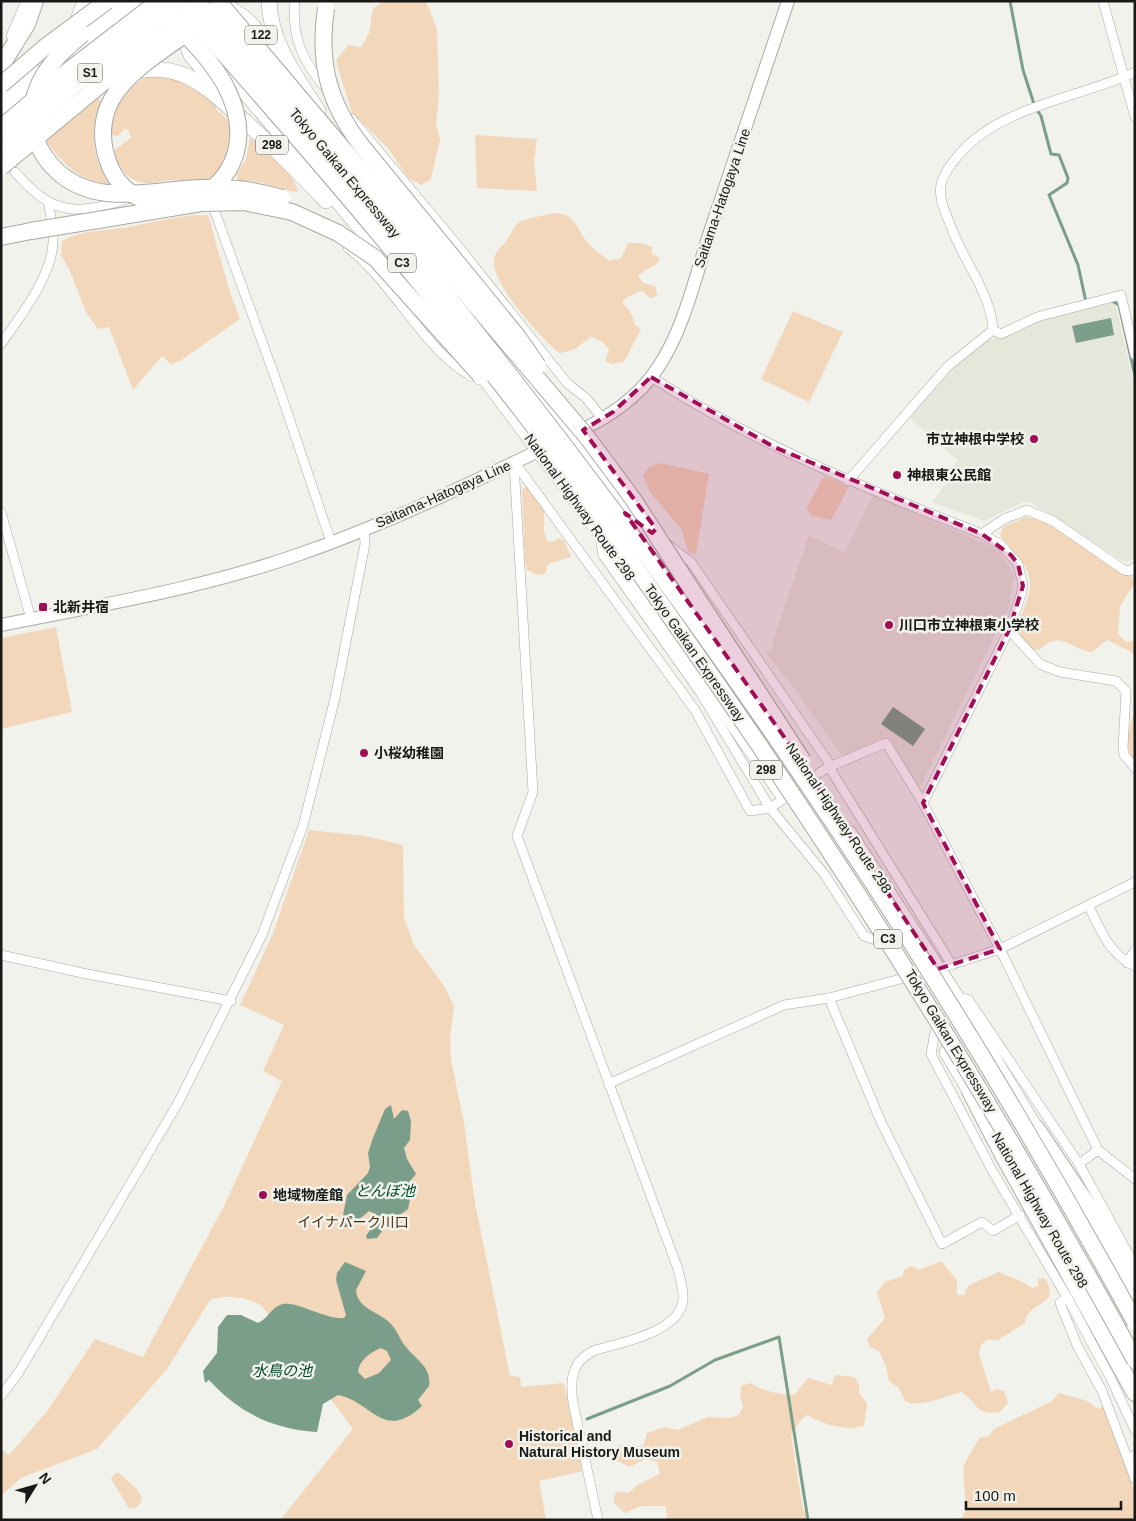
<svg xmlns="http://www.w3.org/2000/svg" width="1136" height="1521" font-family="Helvetica,'Noto Sans JP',sans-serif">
<rect width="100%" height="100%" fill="#f1f2ec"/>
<g fill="#e5e7da">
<path d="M1111,303L1116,306L1135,388V557L1128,562L1121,560L1032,503L1024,502L984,521L932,502L948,480L944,477L958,461L909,417L947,375L983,343L1041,319Z"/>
<path d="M873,495L988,545L999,552L1014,575L1009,607L922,784L917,787L891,740L887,737L849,755L842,756L800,696L766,653L774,646L772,643L809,535L845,553Z"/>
</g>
<g fill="#f2d7bb">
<path d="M383,1H426L437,29L439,93L436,125L440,139L431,179L421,185L408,178L388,148L352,113L336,61L348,45L361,47L369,33L373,9Z"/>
<path d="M152,73C169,74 181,83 196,90C202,93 208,93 213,100C216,103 216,107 217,111C222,114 228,118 229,124C233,138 223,170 211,177C200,183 186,181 173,180C165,180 158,183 150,183C130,184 118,169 114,150L131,138L128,130L124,129L118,136L111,135C113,107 127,87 152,73Z"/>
<path d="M98,96L100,102C91,132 90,160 112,184C83,185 64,164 47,143L50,135Z"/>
<path d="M475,135L537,139L534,161L537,191L477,188Z"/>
<path d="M250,138C266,152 294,170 298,192C275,190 265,178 239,182L236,175L246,159Z"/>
<path d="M554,213C577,213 576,230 588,243C594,250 603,256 610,261L621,258L628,243H640L652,247V254L660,258L657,264L638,275L643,283L655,286L657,296L650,298L642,291L627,297L622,302L631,313L635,325L641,329L624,362L612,364L605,361L609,350L603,342L591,337C576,347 579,350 559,353C541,338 490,282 494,259C496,250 502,247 507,240C512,234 512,227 520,222C530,217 544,216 554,213Z"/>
<path d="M208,215L231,296L240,319L180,361L171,364L162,356L133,390L109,327L98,329L86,312L70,271L61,255L62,241C82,230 101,231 123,228C151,223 178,215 208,215Z"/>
<path d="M793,311L843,332L809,402L761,379Z"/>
<path d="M661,463L709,474L696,554L688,552L682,530L650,492L643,476L649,467Z"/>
<path d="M824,476L849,486L831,520L813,516L806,509Z"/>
<path d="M527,486L544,510V532L547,541L553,542L558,539L564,540L571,557L548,564L545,574L537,575L527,570L525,563L522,490Z"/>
<path d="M1026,517C1060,518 1112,577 1131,575L1135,583L1120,606L1118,634L1126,642L1135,641V654L1107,640L1092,652C1069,649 1060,629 1039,650L1031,649L1021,636L1016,626C1039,578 1034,574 1000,536L1003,527Z"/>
<path d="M56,627L72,712L1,729V638Z"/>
<path d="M1135,707V761C1120,745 1132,725 1135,707Z"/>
<path d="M309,830L365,836L403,845L404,918L414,945L445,987L454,1007L450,1037L451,1060L464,1123L475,1203L510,1376L520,1377L521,1387L564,1383L583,1471L539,1481L546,1519L543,1520H280L353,1429L261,1305C244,1297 227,1294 210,1300L167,1369L97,1449L21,1478L1,1496V1450L9,1455L48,1410L95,1339L143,1357L224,1206L282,1081L263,1071L284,1025L240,1005L272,936Z"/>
<path d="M941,1261L957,1280V1295H964L969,1285L999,1272C1010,1278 1022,1280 1032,1288L1038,1286V1279L1044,1278L1049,1286L1050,1296C1040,1308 1027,1307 1025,1323L998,1340H987L981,1345L979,1354L991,1392L997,1389L1004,1391L1008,1403L1000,1412C974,1416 979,1403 961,1392C944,1396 920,1409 905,1401L899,1388L889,1381L886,1366L879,1351L870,1347L867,1339L885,1318L877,1292L885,1282L903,1276L904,1270L911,1266L919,1270Z"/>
<path d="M835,1375L855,1377L859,1385V1393L867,1403L864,1426C845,1431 824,1425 807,1415L800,1421L791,1435L803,1510L809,1520H667L666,1506H641L625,1513L613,1502L616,1492L629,1493L637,1485L660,1474L657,1462L646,1459L629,1467L616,1460L619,1445L643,1446L647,1433L665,1427L678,1430L708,1417L730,1418L739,1415L743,1407L740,1396L741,1386L750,1383C764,1391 778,1395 794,1395L808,1378L832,1385Z"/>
<path d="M1059,1393L1087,1401L1097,1408L1104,1407L1135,1493V1520H954L962,1518L966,1510L963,1467L979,1438L989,1436L994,1429L1052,1401Z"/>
<path d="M115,1473H119L137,1489L142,1498L140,1504L135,1508H129L111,1479Z"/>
</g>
<g fill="#7a9e89" fill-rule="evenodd">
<path d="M1111,318L1114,335L1076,343L1072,326Z"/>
<path d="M893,707L925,729L913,746L881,724Z"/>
<path d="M391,1105L394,1119L402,1110L408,1111L411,1121L410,1140L404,1148L407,1159L416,1174L409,1182L411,1195L408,1209L388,1223L377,1238L367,1239L366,1236L376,1221L375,1214L369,1211L350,1227H344L342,1220L347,1195L368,1173L370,1167L368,1153L373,1138L385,1109Z"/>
<path d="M345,1262L366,1271L356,1290C357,1309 380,1312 391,1324C397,1330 400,1340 406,1347C416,1360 432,1367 429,1386L418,1400L422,1406C383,1442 373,1402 338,1395L323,1404L317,1432C273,1429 239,1413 209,1380L205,1383L203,1371L217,1353L218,1327L227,1315H241L258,1323C268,1319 272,1306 283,1304C297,1301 327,1320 344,1318L346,1315L336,1280L337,1273ZM381,1348L387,1351L391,1360L379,1373L365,1379L358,1372C359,1360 371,1352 381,1348Z"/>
</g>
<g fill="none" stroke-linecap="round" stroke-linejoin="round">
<g stroke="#7a9e89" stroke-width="3">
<path d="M1010,1L1023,70L1035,107L1041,116L1051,154L1059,155L1068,178L1067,183L1049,195L1078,265L1086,302"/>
<path d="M1112,301L1119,305L1135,376"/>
<path d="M587,1419L670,1386L715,1360L779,1337L808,1520"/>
</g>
<defs>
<g id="minor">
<path d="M295,1C291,38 304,64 328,91"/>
<path d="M1103,1L1135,117"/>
<path d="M11,36L26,1"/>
<path d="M351,118L458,246L567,383L586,398L603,419"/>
<path d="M15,172C54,217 77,215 131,198"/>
<path d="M211,201L280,391L331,542"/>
<path d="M348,248C395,283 428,359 479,380"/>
<path d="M993,330L1001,334L1037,317L1121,295L1135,355"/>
<path d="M1,344C20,317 52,276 53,242C54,230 50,216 49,204"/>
<path d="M651,377C755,444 867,489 982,534L1001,545L1018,564L1023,586L1021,595L1009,630L923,803"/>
<path d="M514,463L533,792L517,836L678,1269C680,1279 684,1291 683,1300C680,1333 618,1343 593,1351C571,1363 570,1380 573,1403L598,1520"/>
<path d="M515,463L695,710L750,811L770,808L782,800"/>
<path d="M848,481L947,367L993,330C991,293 965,264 952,229C947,215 938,200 941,185C942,177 948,169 953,162C994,106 1075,100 1135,72"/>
<path d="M1,512L31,619"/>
<path d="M982,534L1004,519L1027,510L1053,521L1124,570L1130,571L1135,567"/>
<path d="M600,536L603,555L700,692L770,808L825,875L864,936L879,941"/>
<path d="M667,544L691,562L831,766"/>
<path d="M1009,630L1040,664L1060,672L1116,681L1126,691L1123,748L1124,755L1135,768"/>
<path d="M829,767L952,965"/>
<path d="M819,773L829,767L886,743L923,803L1000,949L1098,1150L1135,1179"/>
<path d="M1088,905C1100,928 1109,955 1135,966"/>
<path d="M1,955L87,974L231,1001"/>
<path d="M1127,963L1135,950"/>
<path d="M829,998L881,1122L942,1244L982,1222L993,1231L1020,1215"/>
<path d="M957,998L968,999L1079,1164L1135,1266"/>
<path d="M935,1032L931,1054L993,1172L1067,1297L1110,1377L1135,1430"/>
<path d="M608,1084L784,1005L829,998L938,969L1000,949L1135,882"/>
<path d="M1079,1164L1098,1150"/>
<path d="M1067,1297L1060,1303L1077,1345L1102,1391L1128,1460"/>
<path d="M1,1396L19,1372L178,1103L262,935L303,826L335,698L365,544L364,529"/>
<path d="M1135,1455L1128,1460L1135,1479"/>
</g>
<g id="secondary">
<path d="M574,434C607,418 639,398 659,366C684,328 695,278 709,235C735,157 762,79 788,1"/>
<path d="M1,625C101,605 204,588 300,554C384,525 466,485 547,447"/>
</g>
<g id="trunk">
<path d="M269,1C270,43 297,78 318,111"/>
<path d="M224,4L247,20L279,56"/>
<path d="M76,25L85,1"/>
<path d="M182,30L191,55L222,92"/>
<path d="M212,53L402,277"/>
<path d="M131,73C149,67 166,68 184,75C205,84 222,101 239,116C269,143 298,171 326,201"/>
<path d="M1,98L31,69"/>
<path d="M1,114L89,40L142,1"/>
<path d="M451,288L569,437L700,616"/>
<path d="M476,366L599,531L781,792"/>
<path d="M849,833L957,998L1042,1139"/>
<path d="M947,1052L976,1101"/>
<path d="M1120,1277L1135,1304"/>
</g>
<g id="motorway">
<path d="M83,34L128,1"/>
<path d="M1,66L27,24L35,1"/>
<path d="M1,237L31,231"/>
<path d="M970,1091L1003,1155L1135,1393"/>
<path d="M1036,1128L1095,1216L1135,1289"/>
</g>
</defs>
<use href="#minor" stroke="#a8a9a3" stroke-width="10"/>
<use href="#secondary" stroke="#a8a9a3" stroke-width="14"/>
<use href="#trunk" stroke="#a8a9a3" stroke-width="16"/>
<use href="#motorway" stroke="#a8a9a3" stroke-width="18"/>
<use href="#minor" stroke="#fff" stroke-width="9"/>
<use href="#secondary" stroke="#fff" stroke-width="12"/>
<use href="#trunk" stroke="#fff" stroke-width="15"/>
<use href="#motorway" stroke="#fff" stroke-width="16"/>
<defs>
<g id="motorway-bridge">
<path d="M154,1C178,28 208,54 225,85C284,197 128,252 105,151C101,134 103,114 112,99C129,68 178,41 207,19"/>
<path d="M177,1C296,134 413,270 522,411C575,480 624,551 674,622C842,860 995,1105 1135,1360"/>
<path d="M197,1C557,405 876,847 1135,1322"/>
<path d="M218,1L587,437L633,499L803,761"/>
<path d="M326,8C318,62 328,102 361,145L518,337L538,366"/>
<path d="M83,34C54,57 27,85 33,126C35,140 42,155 52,166C92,210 151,189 203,188C230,187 256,190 282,198"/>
<path d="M1,85L44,48L107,1"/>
<path d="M1,128L64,74L159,1"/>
<path d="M1,148L76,84L173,7"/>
<path d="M1,167L141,51L185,19"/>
<path d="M31,231L201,203L244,202L292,212L338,233L375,258L481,376"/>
</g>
</defs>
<use href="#motorway-bridge" stroke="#a8a9a3" stroke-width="18" stroke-linecap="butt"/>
<use href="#motorway-bridge" stroke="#fff" stroke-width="16"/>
</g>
<path fill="#a00f56" fill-opacity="0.2" stroke="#a00f56" stroke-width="4" stroke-dasharray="10 6" stroke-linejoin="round" d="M651,377L774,447L982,534L1011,555L1018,564L1023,586L1009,630L923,803L1000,949L938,969L787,741L625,513L652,533L656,529L583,430L613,412Z"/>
<g fill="#a00f56" stroke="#f1f2ec" stroke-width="2">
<circle cx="1034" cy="439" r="5"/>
<circle cx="897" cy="475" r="5"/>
<rect x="38" y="602" width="10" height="10" rx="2.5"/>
<circle cx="889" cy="625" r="5"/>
<circle cx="364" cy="753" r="5"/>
<circle cx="263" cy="1195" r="5"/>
<circle cx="509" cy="1444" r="5"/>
</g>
<g text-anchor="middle" stroke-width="5" stroke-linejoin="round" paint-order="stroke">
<g fill="#f1f2ec" stroke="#595a56" stroke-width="1">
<rect x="245" y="25.5" width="32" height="19" rx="4"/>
<rect x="77.5" y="63.5" width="25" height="19" rx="4"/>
<rect x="256" y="135.5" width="32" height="19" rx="4"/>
<rect x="388" y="253.5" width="28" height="19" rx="4"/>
<rect x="750" y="760.5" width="32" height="19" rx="4"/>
<rect x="874" y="929.5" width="28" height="19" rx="4"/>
</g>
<g font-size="12" font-weight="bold" fill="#181916">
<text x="261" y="39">122</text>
<text x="90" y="77">S1</text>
<text x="272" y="149">298</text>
<text x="402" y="267">C3</text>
<text x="766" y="774">298</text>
<text x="888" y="943">C3</text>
</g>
<g font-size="14" fill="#181916" stroke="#f1f2ec">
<text transform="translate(345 173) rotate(50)" y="5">Tokyo Gaikan Expressway</text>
<text transform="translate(722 198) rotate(-71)" y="5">Saitama-Hatogaya Line</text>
<text transform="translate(443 494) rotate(-24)" y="5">Saitama-Hatogaya Line</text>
<text transform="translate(580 507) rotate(54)" y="5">National Highway Route 298</text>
<text transform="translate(695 653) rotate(55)" y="5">Tokyo Gaikan Expressway</text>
<text transform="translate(839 818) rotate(56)" y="5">National Highway Route 298</text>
<text transform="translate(951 1041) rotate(59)" y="5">Tokyo Gaikan Expressway</text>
<text transform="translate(1040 1210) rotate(60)" y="5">National Highway Route 298</text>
</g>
<g font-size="14" font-weight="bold" fill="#181916" stroke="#f1f2ec" text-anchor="start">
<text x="1024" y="444" text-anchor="end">市立神根中学校</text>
<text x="907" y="480">神根東公民館</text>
<text x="53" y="612">北新井宿</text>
<text x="899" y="630">川口市立神根東小学校</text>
<text x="374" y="758">小桜幼稚園</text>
<text x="273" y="1200">地域物産館</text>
<text x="519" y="1441">Historical and<tspan x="519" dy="16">Natural History Museum</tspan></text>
</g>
<g font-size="14" fill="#492d08" stroke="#f1f2ec">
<text x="353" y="1227">イイナパーク川口</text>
</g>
<g font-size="15" font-style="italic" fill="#00462a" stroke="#f1f2ec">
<text x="385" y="1196">とんぼ池</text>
<text x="282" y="1376">水鳥の池</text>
</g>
</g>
<rect width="1136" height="1521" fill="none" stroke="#181916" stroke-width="5"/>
<g transform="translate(35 1486) rotate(53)" stroke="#f1f2ec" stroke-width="4" paint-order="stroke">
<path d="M0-4L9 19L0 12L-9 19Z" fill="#181916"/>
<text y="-8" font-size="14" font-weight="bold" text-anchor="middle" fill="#181916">N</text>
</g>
<path d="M966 1501v8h155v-8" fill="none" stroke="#181916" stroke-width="2.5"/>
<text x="974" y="1501" font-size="15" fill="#181916" stroke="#f1f2ec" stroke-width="4" paint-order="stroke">100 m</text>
</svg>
